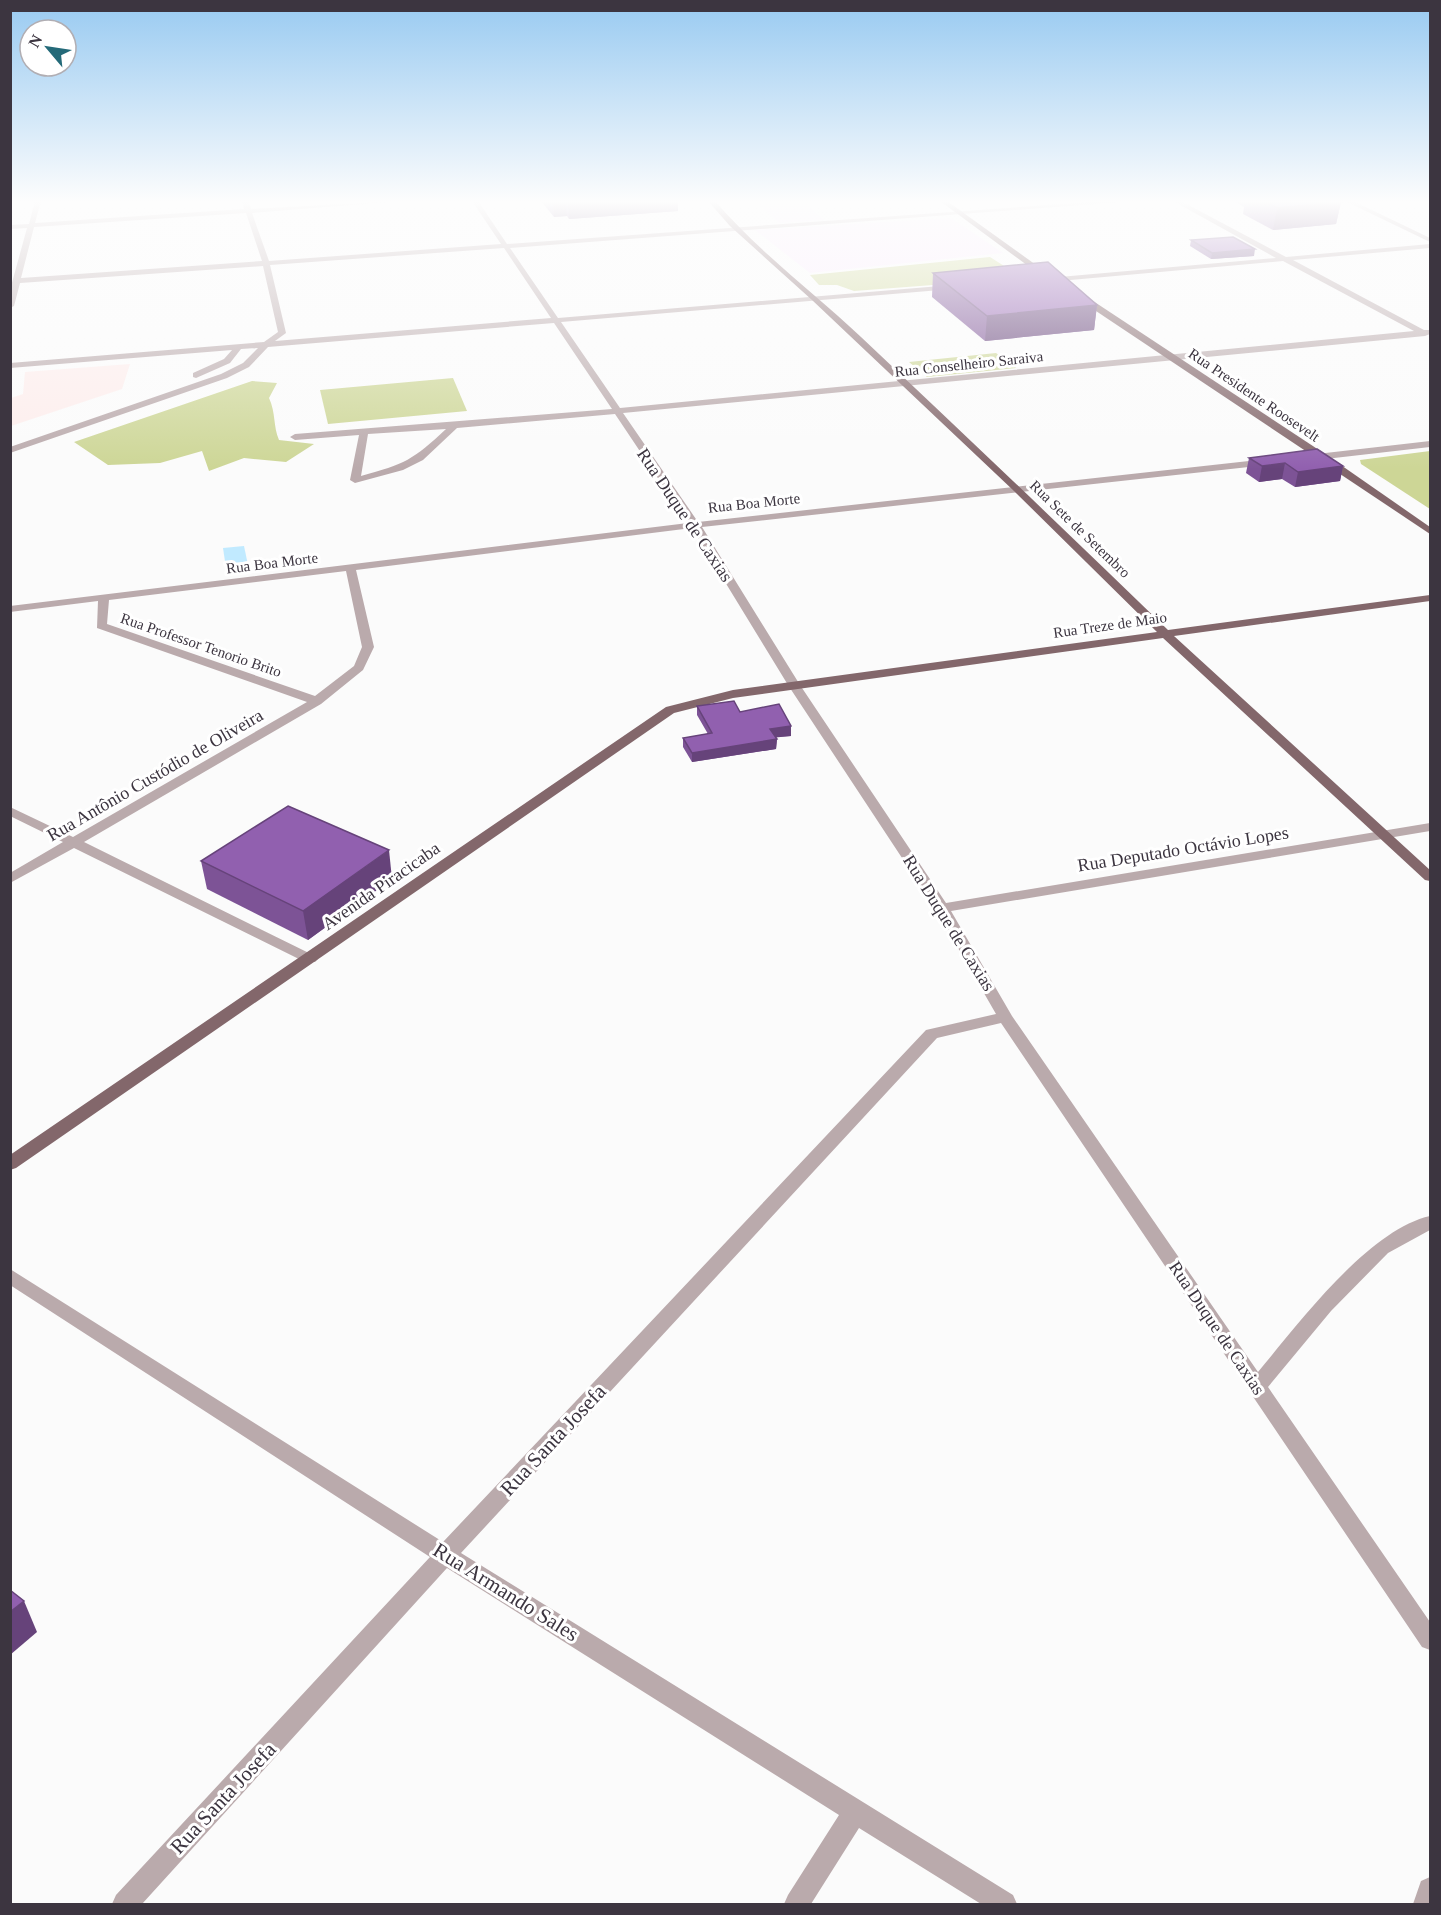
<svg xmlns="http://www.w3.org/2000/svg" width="1441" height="1915" font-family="Georgia,serif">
<rect width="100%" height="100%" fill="#fbfbfb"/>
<g fill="#fbebfe">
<path d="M754,201H802L824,220L779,223Z"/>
<path d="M951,218L1003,253L810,273L755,230Z"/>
</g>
<path fill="#fdedec" d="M130,364L122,389L11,426V398L23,394L25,372Z"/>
<g fill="#cdd696">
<path d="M990,257L1023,278L854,291L837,285H819L810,275Z"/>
<path d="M996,353L1016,368L927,377L909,362Z"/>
<path d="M453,378L467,411L328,424L320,390Z"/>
<path d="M252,381L277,383L269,398C276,413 273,426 279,440L314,444L286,462L244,458L209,471L202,451L160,463L108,465L74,442Z"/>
<path d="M1430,451V509L1361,464L1360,460Z"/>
</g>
<path fill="#c1eaff" d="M244,546L248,565L226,568L223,548Z"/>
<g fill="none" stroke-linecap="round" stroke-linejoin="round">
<g fill="#baaaac" fill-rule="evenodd">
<path d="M35,201H41L35,223L244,209L242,201H248L251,209L401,201L252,213L269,261L501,244L472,201H478L507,244L1103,201H1134L510,248L558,318L952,285L956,287L952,289L561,322L620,408L1414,331L1283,261L1048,282L1044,280L1048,278L1276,258L1173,201H1181L1286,257L1430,244V248L1293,260L1424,330H1430V334L1425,336L623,413L698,522L1267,459L1272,462L1267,465L702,527L800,685L946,903L1430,823V831L951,911L1012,1016L1258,1372C1298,1324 1368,1230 1430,1216V1230L1388,1253L1331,1311L1268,1387L1430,1622V1650L1422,1647L1001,1023L937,1038L461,1553L1013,1895L1017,1904H981L859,1828L811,1904H784L788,1895L839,1815L447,1568L142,1904H112L116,1895L430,1557L10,1285V1269L443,1542L926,1030L996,1014L935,908L788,685L692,528L356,570L374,647L363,670L321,704L84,842L315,956L318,959L315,962H305L74,848L10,883V873L63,842L10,816V807L73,837L307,702L97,628L98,601L10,612V606L688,523L615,414L457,428L423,460L403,470L355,483L350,480L359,435L295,440L290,437L295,434L612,409L554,323L268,347L249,367L227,378L10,453V447L221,374L243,363L258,348L241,349L230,363L196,378L193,377V373L224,359L232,350L10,368V363L264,342L278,332L263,266L20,283L14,306L10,308V290L27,228L10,229V225L29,224ZM246,213L262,261L21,278L34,227ZM504,248L551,318L275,341L286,333L270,265ZM446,429C413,460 405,464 361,476L368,434ZM346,571L362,647L354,666L315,696L107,624L109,600Z"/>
<path d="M1345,201H1353L1430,238V242Z"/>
<path d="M1430,441V447L1308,461L1303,458L1308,455Z"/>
<path d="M1430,1877V1904H1413L1421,1881Z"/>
</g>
<g fill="#83676b" fill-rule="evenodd">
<path d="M708,201H715C758,251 813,292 861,337C964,434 1067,532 1168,630L1430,595V601L1174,636L1430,870V881L1425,880L1163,638L733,698L674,713L16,1168L10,1170V1155L666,707L733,690L1157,632L1014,491L812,300L730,226Z"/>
<path d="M940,201H947L1050,275L1043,277Z"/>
<path d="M1078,295H1084L1325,454L1430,527V534L1078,299Z"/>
</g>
</g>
<g fill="#7d5396">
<path d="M541,201H678V211L569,219L567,216L554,217Z"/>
<path d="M1234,201H1339L1341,202L1336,224L1273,230L1243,214L1244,207Z"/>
<path d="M1191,240L1254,256L1211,259L1190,246Z"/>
<path d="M933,273L1097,305L1094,330L985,341L932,297Z"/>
<path d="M1249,458L1343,466L1340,481L1295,487L1282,479L1259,482L1246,473Z"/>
<path d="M697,706L740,712L791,726V736L775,737L777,739L776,749L692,762L683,747V738L708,734L697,715Z"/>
<path d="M201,861L392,879L308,940L207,889Z"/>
</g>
<g fill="#66437a">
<path d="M553,201H566L567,216L554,217Z"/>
<path d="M568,201H678V211L569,219Z"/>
<path d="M1341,202L1336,224L1273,230L1277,208Z"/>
<path d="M1255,249L1254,256L1211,259L1212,253Z"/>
<path d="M1097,305L1094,330L985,341L987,316Z"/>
<path d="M1285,463L1282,479L1259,482L1262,466Z"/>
<path d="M1343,466L1340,481L1295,487L1298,472Z"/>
<path d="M791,726V736L770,738V729Z"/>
<path d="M777,739L776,749L692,762V753Z"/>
<path d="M389,850L392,879L308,940L303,911Z"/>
<path d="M24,1601L37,1632L10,1655V1612Z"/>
</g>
<g fill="#9160af" stroke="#66437a" stroke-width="1.5">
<path d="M1264,201H1339L1341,202L1277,208Z"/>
<path d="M1233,237L1255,249L1212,253L1191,240Z"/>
<path d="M1048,262L1097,305L987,316L933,273Z"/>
<path d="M1317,449L1343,466L1298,472L1285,463L1262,466L1249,458Z"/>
<path d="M734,701L740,712L779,704L791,726L770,729L777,739L692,753L683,738L712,733L697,706Z"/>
<path d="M288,806L389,850L303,911L201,861Z"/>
<path d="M10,1590L24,1601L10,1612Z"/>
</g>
<linearGradient id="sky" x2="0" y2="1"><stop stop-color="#98caf1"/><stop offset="0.43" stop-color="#fdfdfd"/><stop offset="1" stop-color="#fdfdfd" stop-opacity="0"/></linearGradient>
<rect width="1441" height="469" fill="url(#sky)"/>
<g text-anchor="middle" stroke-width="6" stroke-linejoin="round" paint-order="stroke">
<g font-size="15" fill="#3c3540" stroke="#fff">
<text transform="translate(969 364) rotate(-6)" y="5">Rua Conselheiro Saraiva</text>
<text transform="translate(1254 395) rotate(34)" y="5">Rua Presidente Roosevelt</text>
<text transform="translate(754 503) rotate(-6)" y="5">Rua Boa Morte</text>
<text transform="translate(1080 529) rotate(44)" y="5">Rua Sete de Setembro</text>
<text transform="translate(272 563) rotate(-7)" y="5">Rua Boa Morte</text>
<text transform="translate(1110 625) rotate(-8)" y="5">Rua Treze de Maio</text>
<text transform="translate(201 645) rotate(19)" y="5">Rua Professor Tenorio Brito</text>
</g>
<g font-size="18" fill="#3c3540" stroke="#fff">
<text transform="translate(685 515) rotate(56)" y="6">Rua Duque de Caxias</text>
<text transform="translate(155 775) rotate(-30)" y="6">Rua Antônio Custódio de Oliveira</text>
<text transform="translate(1183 849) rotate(-9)" y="6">Rua Deputado Octávio Lopes</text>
<text transform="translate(381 886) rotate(-35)" y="6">Avenida Piracicaba</text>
<text transform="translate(949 923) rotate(58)" y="6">Rua Duque de Caxias</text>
<text transform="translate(1217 1328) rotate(56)" y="6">Rua Duque de Caxias</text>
</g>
<g font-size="21" fill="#3c3540" stroke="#fff">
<text transform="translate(553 1440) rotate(-47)" y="7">Rua Santa Josefa</text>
<text transform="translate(506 1592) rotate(32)" y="7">Rua Armando Sales</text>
<text transform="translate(223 1798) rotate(-47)" y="7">Rua Santa Josefa</text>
</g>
</g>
<rect width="1441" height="1915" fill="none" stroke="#3c3540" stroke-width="24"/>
<g transform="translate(48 48) rotate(299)"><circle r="28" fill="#ffffff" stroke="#b1aeb3" stroke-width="1.5"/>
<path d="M0-4.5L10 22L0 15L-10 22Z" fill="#246a79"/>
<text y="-9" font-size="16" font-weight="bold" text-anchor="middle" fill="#3c3540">N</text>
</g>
</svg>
